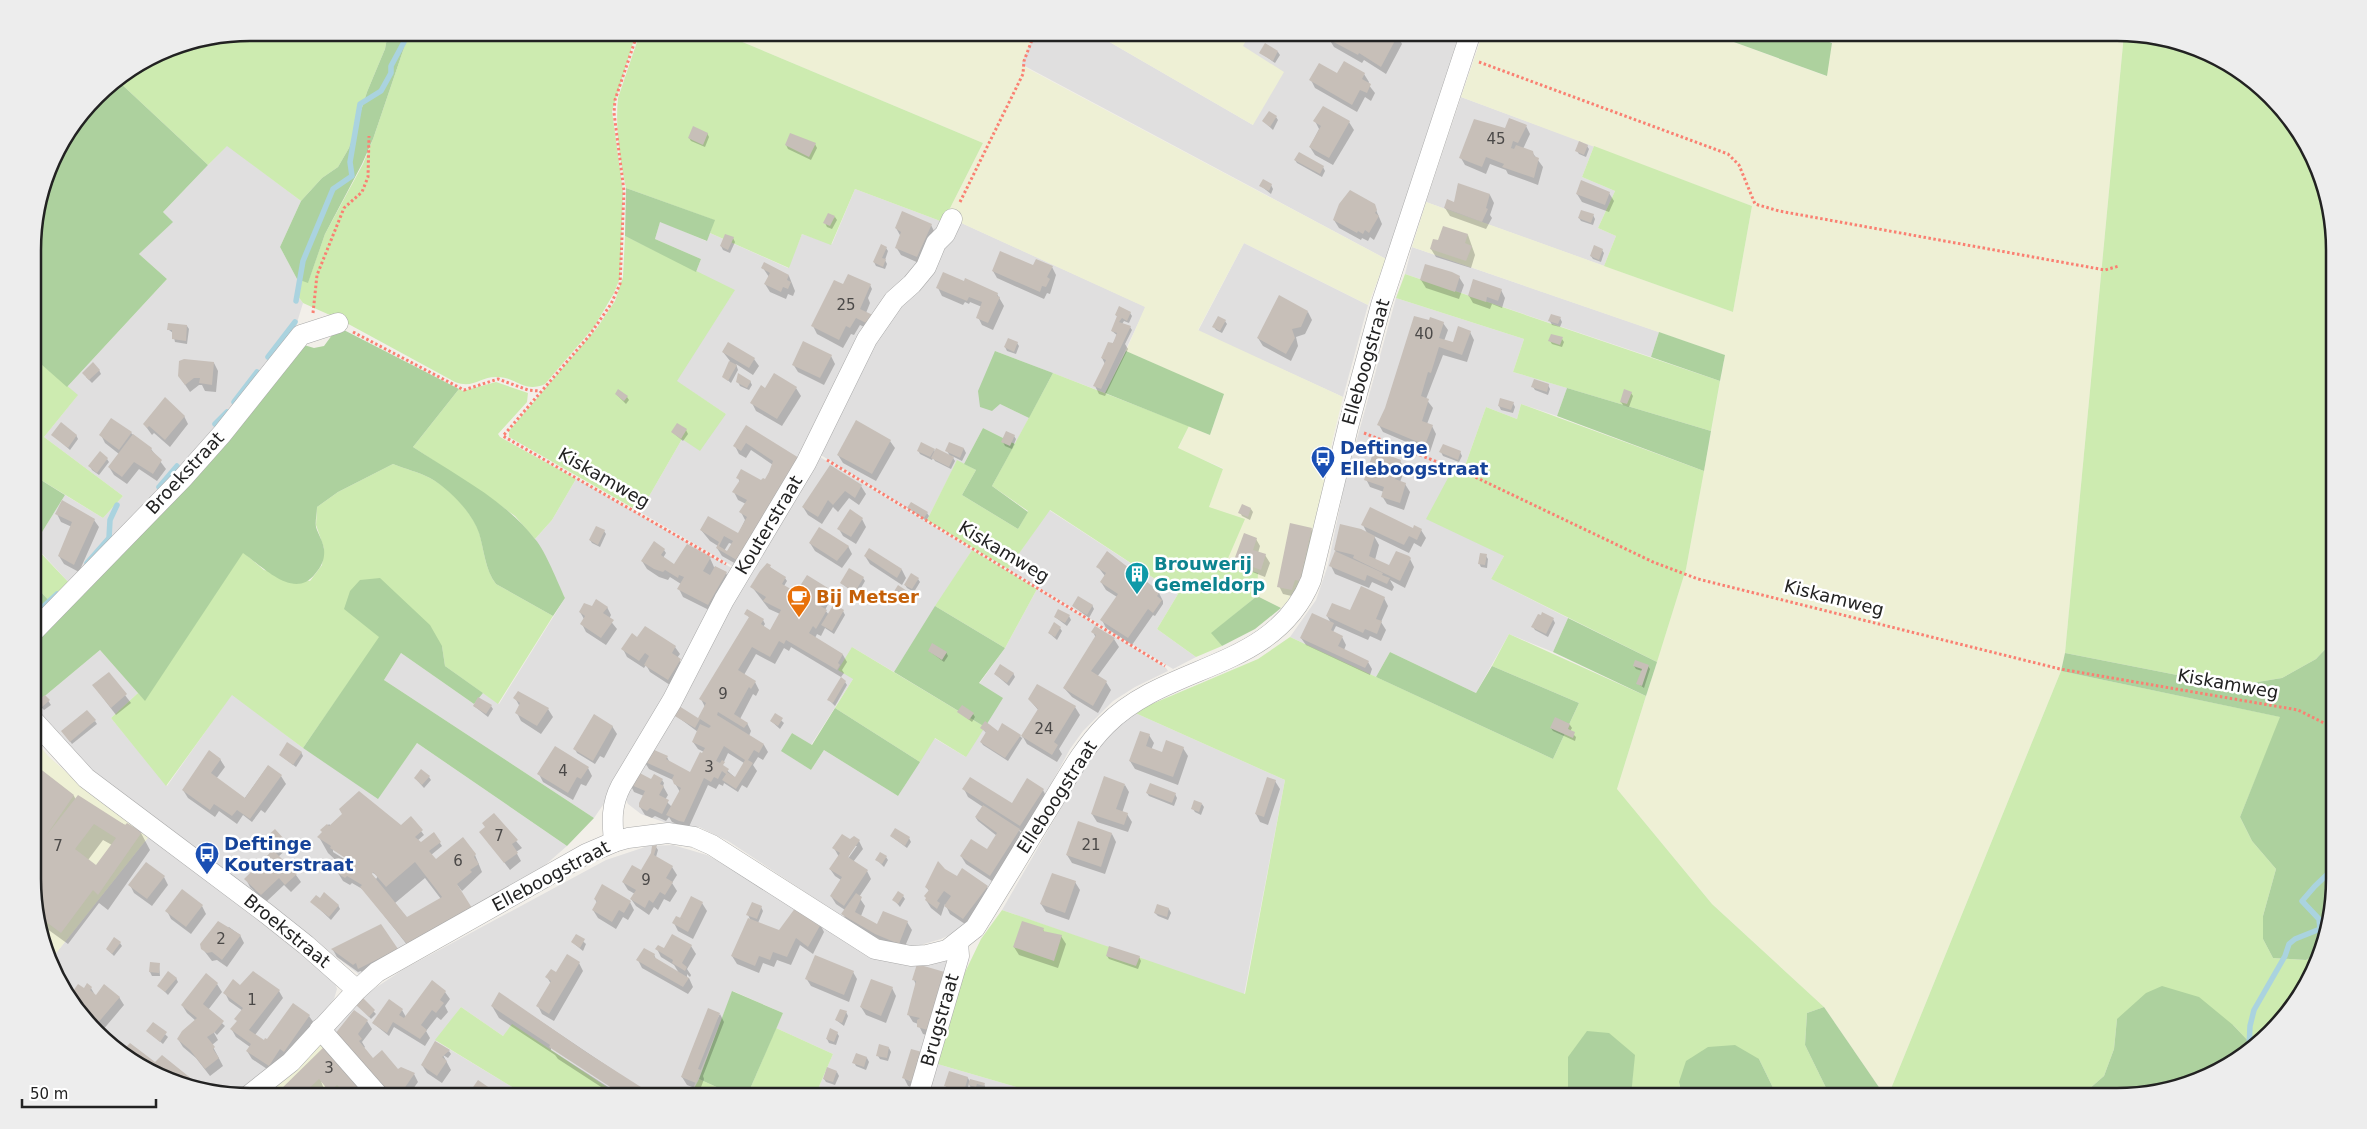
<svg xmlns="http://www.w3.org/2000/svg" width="2367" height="1129" font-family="'DejaVu Sans',sans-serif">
<rect width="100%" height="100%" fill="#f2efe9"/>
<g fill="#e0dfdf">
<path d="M1035,33H1094L1253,125L1242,46L1250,33H1462L1386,259L1021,64Z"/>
<path d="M1461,97L1594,146L1582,177L1615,191L1598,228L1616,236L1604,266L1426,202Z"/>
<path d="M227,145L301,201L280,247L297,279V295L303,303L296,326L234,410L72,586L34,545L65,495L103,518L123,496L44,437L77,396L67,387L167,279L139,254L172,222L163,212Z"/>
<path d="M855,189L943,222L739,570L640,512L682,439L726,414L676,381L734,291L696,272L701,259L655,239L660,221L706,241L710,233L788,268L802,234L832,244Z"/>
<path d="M957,221L1146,307L1105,393L995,351L1000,404L1029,418L1015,444L983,428L964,464L957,461L927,520L816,452L868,349Z"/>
<path d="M1244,243L1368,305L1343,397L1198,331Z"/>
<path d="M1412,247L1659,332L1651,357L1405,274Z"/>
<path d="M1396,298L1524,339L1513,372L1567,388L1557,416L1521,404L1517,419L1486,407L1465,466L1504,556L1491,579L1568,618L1553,652L1509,634L1476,693L1390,652L1376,677L1290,637L1316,600L1328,565L1345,482Z"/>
<path d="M815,454L972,550L894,672L852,647L853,679L811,745L792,733L782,751L811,770L824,750L898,796L934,738L966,757L979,684L1005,648L1037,589L1166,668L1168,671L1135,687L1113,701L1083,731L1070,749L1013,854L974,915L954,933L941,939L914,947H900L870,935L728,841L699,827L675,826L641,814L628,804L626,800V792Z"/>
<path d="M576,479L737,571L614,789L594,818L384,680L401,653L474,704L483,693L499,704L565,598L535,539L552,520Z"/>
<path d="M1049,510L1178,594L1157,629L1196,657L1173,669L1008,569Z"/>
<path d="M100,650L138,693L111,718L167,786L232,694L303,748L378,798L417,743L567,846L536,873L361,976L72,755L34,705Z"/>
<path d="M1133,712L1285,780L1244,995L1002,910L1096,747Z"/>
<path d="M150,835L334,980L337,989L334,999L295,1048L240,1094L154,1074L77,1011L49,962Z"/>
<path d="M673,845L707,855L741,874L872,957L956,952L912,1096H815L833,1054L776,1028L783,1013L733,991L690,1096H620L512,1025L503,1036L461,1007L436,1041L527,1096H385L331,1029L363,996L404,969L606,860L648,846Z"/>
<path d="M934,1063L1047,1096H924Z"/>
</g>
<g fill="#eef0d5">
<path d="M2116,32L2124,34L2065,653L2061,671L1888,1096H1885L1824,1007L1712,904L1617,789L1686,569L1725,355L1412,247L1426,202L1733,312L1752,206L1461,97L1483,33H1709L1826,76L1834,33Z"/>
<path d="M721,33H1035L1021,65L1386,259L1368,305L1244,243L1198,330L1343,397L1333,438L1305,578L1296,594L1281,608L1257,596L1258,573L1226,563L1209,507L1223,468L1178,449L1189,426L1210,435L1224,395L1126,351L1145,307L946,216L983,143Z"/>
<path d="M1094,33H1250L1243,46L1284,72L1253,125Z"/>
<path d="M34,739L48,756L90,793L150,835L49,962L34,907Z"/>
<path d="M325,1036L373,1096H264L295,1068Z"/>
</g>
<g fill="#cdebb0">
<path d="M251,33H388L385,49L367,92L349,148L338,167L322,178L301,201L227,146L208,165L117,80L167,49Z"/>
<path d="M409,33H636L612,111L623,192L620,278L614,293L594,327L545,384C524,394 516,376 496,377C480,377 473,389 455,382L341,320L303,303L297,295V279L308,282L325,234L363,164L373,139Z"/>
<path d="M640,33H721L983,143L943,222L855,189L831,245L802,234L789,268L710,233L714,220L626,188C620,159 615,128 618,98Z"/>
<path d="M2124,34L2213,55L2260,86L2298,129L2333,222L2334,640L2316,659L2282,678L2233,686L2065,653Z"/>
<path d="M1594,146L1752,206L1733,312L1604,266L1616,236L1598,228L1615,191L1582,177Z"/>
<path d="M37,222C45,237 41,253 33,266V236Z"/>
<path d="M625,236L735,290L677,381L726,414L700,451L682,439L640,512L509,437V431L597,328L615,301L623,277Z"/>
<path d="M1405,274L1720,381L1711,431L1513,372L1524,339L1396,298Z"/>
<path d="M33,357L78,395L44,437L123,496L103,518L33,475Z"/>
<path d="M1053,373L1189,426L1178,448L1223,469L1209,507L1245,519L1226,563L1258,573L1257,596L1212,633L1222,646L1196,657L1157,629L1178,594L1050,510L1008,569L927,520L957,460L976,470L962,495L1018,529L1028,511L992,486Z"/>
<path d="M496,382L528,393L527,402L498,434L500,437L576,479L552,520L535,539L515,516L489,497L413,447L459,389L463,391Z"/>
<path d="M1521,404L1704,471L1686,569L1657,662L1491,579L1504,556L1426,519L1456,463L1465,466L1486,407L1517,419Z"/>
<path d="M393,464C405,469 419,472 430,478C449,488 472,512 479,532C484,549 485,570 496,584L553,616L498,704L445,666L442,646L380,637L303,748L232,695L166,786L111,718L138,693L145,700L243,552L264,570L310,581L322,565L324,548L316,525L317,507L338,492Z"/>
<path d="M34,546L72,586L53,605L40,591L34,592Z"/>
<path d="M972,550L1037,589L1005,648L935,606Z"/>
<path d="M1509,634L1646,696L1617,789L1712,904L1824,1007L1807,1013L1805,1045L1830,1096H1777L1759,1059L1679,1082L1682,1096H1631L1634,1055L1568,1057V1096H1047L934,1063L956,991L981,939L1002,910L1245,994L1285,780L1133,712L1258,659L1290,637L1553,759L1579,703L1492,666Z"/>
<path d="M852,647L985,727L966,757L935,738L920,762L835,708L853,679L838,670Z"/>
<path d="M2061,671L2281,717L2240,817L2252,841L2276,869L2263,916V939L2273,958L2306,960L2317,954C2308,992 2282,1020 2253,1046L2233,1025L2117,1019L2114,1049L2104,1076L2081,1096H1888Z"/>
<path d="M461,1007L503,1036L512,1024L620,1096H527L435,1040Z"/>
<path d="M776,1028L833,1054L815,1096H747Z"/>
<path d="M699,1079L736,1096H690Z"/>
</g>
<g fill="#add19e">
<path d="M388,33H409L373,139L362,164L325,234L308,283L297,279L280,247L301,201L322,178L338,167L349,148L367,92L385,49Z"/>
<path d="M1709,33H1807L1832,43L1827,76Z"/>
<path d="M117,80L208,165L163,212L173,222L139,254L167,279L67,387L33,357V266C41,253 45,237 37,222L55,154L107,87Z"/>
<path d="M626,188L715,220L707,241L660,222L655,239L701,259L696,272L625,236Z"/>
<path d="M338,327L459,389L413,447C455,475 504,499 535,539C546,552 557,581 565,598L553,616L496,584C485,570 484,549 479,533C472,512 449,489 430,478C419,472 405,469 393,464L338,492L317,507C317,513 315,521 316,527C318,534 323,541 324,549C325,559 322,566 315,574C294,601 262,566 243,553L145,701L100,650L34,705V642L107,567L304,345L314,348L324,346Z"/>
<path d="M1659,332L1725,355L1720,381L1651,357Z"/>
<path d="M995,351L1053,373L1029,418L1000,404L992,411L980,407L978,391Z"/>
<path d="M1126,351L1224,394L1210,435L1105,393Z"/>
<path d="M1567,388L1711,431L1704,471L1557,416Z"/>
<path d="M983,428L1015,444L992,486L1028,512L1018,529L962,495L976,470L964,464Z"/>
<path d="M33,475L65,495L34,545Z"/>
<path d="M380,578L430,625L442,646L445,666L483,693L474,704L401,653L384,680L594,818L567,846L417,743L378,799L303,748L379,637L344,609L350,591L360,580Z"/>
<path d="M40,591L53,605L34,624V592Z"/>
<path d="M1257,596L1281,608L1255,629L1222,646L1211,633Z"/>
<path d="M935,606L1005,648L979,683L1003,698L985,727L894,672Z"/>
<path d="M1568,618L1657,662L1646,696L1553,652Z"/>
<path d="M2334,640V879L2317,954L2306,960L2273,958L2263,939V916L2276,869L2252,841L2240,817L2280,717L2061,671L2065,653L2233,686L2282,678L2316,659Z"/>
<path d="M1390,652L1476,693L1492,666L1579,703L1553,759L1376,677Z"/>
<path d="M835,708L920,762L898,796L824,750L811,770L781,751L792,733L812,745Z"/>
<path d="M2162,986L2199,997L2233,1025L2253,1046C2203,1090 2145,1096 2081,1096L2104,1076L2114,1049L2117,1019L2146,993Z"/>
<path d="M732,991L783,1013L747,1096H736L699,1079Z"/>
<path d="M1824,1007L1885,1096H1830L1805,1045L1807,1013Z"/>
<path d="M1587,1031L1609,1033L1635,1055L1631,1096H1568V1057Z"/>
<path d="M1735,1045L1759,1059L1777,1096H1682L1679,1082L1686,1061L1708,1047Z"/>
</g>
<g fill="#0003" fill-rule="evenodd">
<path d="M1389,32L1398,36L1402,44L1386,74L1364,60L1362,63L1334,47L1329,39Z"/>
<path d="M1278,52L1280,55L1275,63L1261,53Z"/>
<path d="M1364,74L1369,82L1368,84L1375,93L1371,101L1365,97L1357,112L1315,88L1311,80L1337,75Z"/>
<path d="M1276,117L1278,120L1273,130L1263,121Z"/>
<path d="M1315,121L1349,122L1354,130L1333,165L1315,155L1310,147L1319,129Z"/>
<path d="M1526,126L1530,134L1523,149L1532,152L1543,167L1538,185L1508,174L1506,170L1490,164L1486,174L1465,165L1461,158L1506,130Z"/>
<path d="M707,133L709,137L705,147L691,141L689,138Z"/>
<path d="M815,144L817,148L811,160L788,149L786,145Z"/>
<path d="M1587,146L1589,149L1586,157L1579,154L1577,151Z"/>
<path d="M1299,153L1323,167L1325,171L1322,177L1297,163L1295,160Z"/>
<path d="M1271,185L1273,189L1271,194L1261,186Z"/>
<path d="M1458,185L1490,195L1494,203L1490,215L1492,218L1486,229L1450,216L1445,208L1455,203Z"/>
<path d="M1609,193L1614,201L1609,212L1582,202L1577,194Z"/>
<path d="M1374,205L1382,224L1374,240L1370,237L1368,241L1362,238L1361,240L1339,228L1334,220Z"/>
<path d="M1593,215L1595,219L1593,225L1581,221L1579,218Z"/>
<path d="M835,217L837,220L832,229L827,227L825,223Z"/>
<path d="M931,225L935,233L921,264L901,255L896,247L901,237L896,228Z"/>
<path d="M1468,235L1475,255L1471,268L1436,257L1431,249L1439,241Z"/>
<path d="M733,238L735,242L730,253L723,250L721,246Z"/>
<path d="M886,248L888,251L885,260L887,264L885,269L876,266L874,262Z"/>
<path d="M1602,250L1604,253L1601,262L1593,259L1591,256Z"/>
<path d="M1033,267H1052L1056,275L1050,294L1047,293L1044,299L997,278L993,271Z"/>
<path d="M763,268L789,276L795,291L793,296L788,294L786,299L770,292L765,284L769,277Z"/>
<path d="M1459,277L1464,285L1459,299L1426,288L1421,280Z"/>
<path d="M870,285L872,289L868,298L870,303L866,313L875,332L860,325L854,335L851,334L843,348L817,334L813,326L846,287Z"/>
<path d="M938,288L997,294L1004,306L993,330L982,325L978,317L982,307L970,302L969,304L965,302L963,305L942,296Z"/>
<path d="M1501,290L1505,298L1502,308L1492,304L1490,309L1473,303L1469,296Z"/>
<path d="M1308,312L1312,320L1305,334L1296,337L1298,346L1291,361L1263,346L1258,338Z"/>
<path d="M1130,313L1132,316L1129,323L1124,321L1122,324L1130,327L1132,330L1125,344L1128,349L1105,396L1099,394L1095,386L1105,364L1102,358L1118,336L1112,331L1118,318L1116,315Z"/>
<path d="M1560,318L1562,322L1560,327L1552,325L1550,321Z"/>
<path d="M1225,321L1227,324L1222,333L1216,330L1214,327Z"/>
<path d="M1443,323L1448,330L1444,341L1454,344L1470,332L1474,340L1467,362L1443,355L1426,399L1433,408L1427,424L1432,426L1436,434L1430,452L1383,432L1379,425Z"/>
<path d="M187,326L189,329L187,344L175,342L173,333L169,330Z"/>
<path d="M1562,339L1564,342L1562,347L1552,344L1550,341Z"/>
<path d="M1017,343L1019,346L1016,354L1007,351L1005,347Z"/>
<path d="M723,352L754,359L759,366L753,375L736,364L738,370L731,383L724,377L730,361Z"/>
<path d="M831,356L835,364L824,385L798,372L793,364Z"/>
<path d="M214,363L218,371L216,392L205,391L202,385H199L190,392L179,376Z"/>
<path d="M99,370L101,374L92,383L86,377Z"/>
<path d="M750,381L752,385L749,390L740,386L738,382Z"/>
<path d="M1548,385L1550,389L1548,395L1535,390L1533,387Z"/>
<path d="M796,388L801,396L782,426L756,411L752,403L766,389Z"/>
<path d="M1631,393L1633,396L1629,407L1623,405L1621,402Z"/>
<path d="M616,394L627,397L629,400L626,404Z"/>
<path d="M1513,403L1515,407L1513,413L1501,410L1499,406Z"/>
<path d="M184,416L188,424L170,447L154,433L152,435L144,424Z"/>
<path d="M747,427L798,459L745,569L722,556L717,548L718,546L710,541L701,530L738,535L745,520L741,512L746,504L738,500L734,492L740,482L738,478L765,481L773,465L751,450L746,458L739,454L735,446ZM729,543L732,544L727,552L724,551Z"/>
<path d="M686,430L688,434L683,441L672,432Z"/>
<path d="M131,433L151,449L166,469L157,481L139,469L127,484L114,475L109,467L119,454L105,443L101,435Z"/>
<path d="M53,435H76L78,439L70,450Z"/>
<path d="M1014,436L1016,439L1012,449L1005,446L1003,442Z"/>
<path d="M890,441L895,448L876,481L843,463L838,455Z"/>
<path d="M950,443L964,449L966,453L962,461L952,456L955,461L951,469L935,461L933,458L932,460L920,454L918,450L934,449L935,452L950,456L947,451Z"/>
<path d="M1441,452H1460L1462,456L1459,462L1443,456Z"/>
<path d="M107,459L109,462L99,475L92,470L90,466Z"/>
<path d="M1400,461L1405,469L1400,482L1405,484L1410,492L1404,510L1387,504L1382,496L1384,492L1370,487L1366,479Z"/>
<path d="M831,466L861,486L866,494L859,505L849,498L838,512L833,507L822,524L808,515L803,507Z"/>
<path d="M909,508L927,513L929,516L926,521Z"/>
<path d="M1251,509L1253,512L1250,520L1242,516L1240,512Z"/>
<path d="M57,514L94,520L99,527L79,572L64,564L59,556L72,527L61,522Z"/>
<path d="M862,519L866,527L856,544L843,536L839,529Z"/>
<path d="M1363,525L1421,530L1426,538L1421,547L1414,543L1409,553L1374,536L1379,545L1375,560L1390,567L1410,559L1414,567L1405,588L1390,580L1394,587L1392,591L1372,582L1369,588L1335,574L1331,566L1336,552L1335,550L1367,533Z"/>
<path d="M1311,529L1316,537L1296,597L1283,594L1279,586Z"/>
<path d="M604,531L606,534L600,547L592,543L590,540Z"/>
<path d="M1256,539L1260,546L1258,553L1265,555L1270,563L1265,577L1240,567L1235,560Z"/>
<path d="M810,543L848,546L852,554L842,568L815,551Z"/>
<path d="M688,545L710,558L714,567L726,573L730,581L713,612L683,597L679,589L681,584L670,577L668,580L659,577L647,569L642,561L664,550L666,553L663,558L674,566Z"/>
<path d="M865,556L902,570L906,578L902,585L870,564Z"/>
<path d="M1486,556L1488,559L1487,568L1481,567L1479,563Z"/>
<path d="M767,565L785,578L787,581L784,586L797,594L807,577L827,589L832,597L825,610L829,615L843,611L845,615L834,634L825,628L821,636L817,634L815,638L843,655L847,662L842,670L844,673L841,677L791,647L789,651L784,648L775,664L756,654L744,675L755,682L759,690L756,696L753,694L740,719L747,723L751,731L749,736L764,745L768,752L763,760L758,757L753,765L757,771L747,788L742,785L738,792L724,783L723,786L719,784L716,789L708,785L688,829L672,822L669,817L666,821L655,816L652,818L645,815L640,807L644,796L634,792L630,784L654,783L662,780L664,783L663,786L668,795L665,800L672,807L680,792L673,780L649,769L644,761L667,757L670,763L690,774L704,752L698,749L693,742L698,732L675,715L698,720L705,707L701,699L750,618L746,614L763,620L765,624L763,627L770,631L780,614L769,609L752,587ZM728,753L744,763L739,781L722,766Z"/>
<path d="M1098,567L1159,593L1163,601V604L1155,616L1153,615L1132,645L1106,628L1102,620L1117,597L1106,590L1101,582L1105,576Z"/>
<path d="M863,578L865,581L857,595L841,583Z"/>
<path d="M918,579L920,582L914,592L907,588L905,585Z"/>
<path d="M898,587L908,596L905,602L894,593Z"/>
<path d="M1384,598L1388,606L1381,622L1386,630L1381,641L1370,636L1368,640L1336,626L1333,632L1342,637L1346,645L1344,650L1368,662L1372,669L1370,675L1306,645L1301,638L1331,623L1327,616L1351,612Z"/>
<path d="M1092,605L1094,609L1089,618L1073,606Z"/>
<path d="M607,607L611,615L609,619L617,629L606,645L586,632L582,624L584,619L580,612L593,608Z"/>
<path d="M1069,616L1071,620L1067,626L1055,617Z"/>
<path d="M1553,619L1555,623L1548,637L1535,630L1533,627Z"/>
<path d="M1060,628L1062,631L1057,640L1049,633Z"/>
<path d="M1093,632L1114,639L1119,647L1097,677L1106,682L1111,690L1098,713L1072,697L1064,688L1096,638Z"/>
<path d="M638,638L675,647L680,654L677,658L685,667L673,687L650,672L646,665L644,668L627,657L623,649Z"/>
<path d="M929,651L946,652L948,656L944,662Z"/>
<path d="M1634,666H1648L1650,669L1644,688L1637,683L1642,671L1636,669Z"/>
<path d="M1013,673L1015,677L1009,686L995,674Z"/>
<path d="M109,674L131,703L116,715L94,686Z"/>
<path d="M845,682L847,685L835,706L829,700Z"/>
<path d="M45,696L51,705L44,710L40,706Z"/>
<path d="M515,698L548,709L553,717L541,734L521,721L517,713L520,707Z"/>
<path d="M1029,699L1075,707L1080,715L1059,749L1062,754L1057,762L1027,744L1023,737L1008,761L983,745L981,742L987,734L982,728L1020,736L1022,738L1039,711Z"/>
<path d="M474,706H491L493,709L488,717Z"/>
<path d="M959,712L973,714L975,717L972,722Z"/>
<path d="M775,715L784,723L780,729L771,721Z"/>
<path d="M95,721L97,724L72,744L65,735Z"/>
<path d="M1570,725L1572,728L1570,731L1576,737L1575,741L1553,731L1551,728Z"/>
<path d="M612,726L617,734L604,758L600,756L595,764L577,753L575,749Z"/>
<path d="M1149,735L1154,743L1151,750L1163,754L1183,748L1188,756L1178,785L1135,769L1130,761Z"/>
<path d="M301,752L303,756L296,767L280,755Z"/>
<path d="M220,759L225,767L216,779L244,799L268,766L281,776L286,784L265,813L261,810L252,822L243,815L237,824L219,811L215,817L188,798L183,790Z"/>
<path d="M34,766L74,796L76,800L141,833L150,850L108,910L99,903L68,944L39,923L34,907ZM103,840L112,845L97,867L88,860Z"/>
<path d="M588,768L592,776L586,786L581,784L573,800L543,782L539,774Z"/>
<path d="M429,777L431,780L424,788L415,778Z"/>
<path d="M1275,781L1280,789L1268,825L1260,822L1256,814Z"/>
<path d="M1125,785L1129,792L1122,813L1127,814L1132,822L1128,832L1097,822L1092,814Z"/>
<path d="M964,789L1012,804L1043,790L1047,798L1025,833L1019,830L1024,838L995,883L966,864L961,856L987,851L997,836L978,821L976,818L983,807L968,797Z"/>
<path d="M1147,793L1175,794L1177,798L1174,806L1149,796Z"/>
<path d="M1202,804L1204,807L1201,815L1195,812L1193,809Z"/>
<path d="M494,815L522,848L516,852L521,861L510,870L481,832L486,828Z"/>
<path d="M411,818L424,835L417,841L421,844L434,834L442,846L431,855L436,860L463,839L475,855L482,872L462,891L455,882L412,951L364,890L352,883L350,885L343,881L338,873L342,866L328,853L319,837L329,824L331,826L404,830ZM333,849L378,876L376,879L333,852ZM425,878L441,899L407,918L395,903Z"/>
<path d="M275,831L288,848L278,857L296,875L301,882L291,892L284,885L266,902L250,887L246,879L270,853L263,843Z"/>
<path d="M1112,834L1116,842L1105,874L1072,863L1067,855Z"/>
<path d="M891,836L909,838L911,842L907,848Z"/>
<path d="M850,840L859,841L863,849L853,862L867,871L871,879L859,897L865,906L861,916L878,926L907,922L912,930L903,951L880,942L847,921L843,914L845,910L836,904L831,896L841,880L835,876L830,869L839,857L834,848ZM854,846H857L845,863Z"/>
<path d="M656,847L658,850L656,857L672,867L677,875L672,883L677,891L670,902L664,899L658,910L654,907L649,915L636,906L631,899L635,894L628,890L623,882L644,874Z"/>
<path d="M886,857L888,860L884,867L877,860Z"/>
<path d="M944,870L957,877L987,887L991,894L968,926L950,914L945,904L941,916L931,908L926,900L929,891L926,887Z"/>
<path d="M164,877L168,885L152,906L134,893L130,885Z"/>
<path d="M1075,882L1080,890L1069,920L1046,912L1041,904Z"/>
<path d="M903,896L905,899L900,907L894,900Z"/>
<path d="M595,899L630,902L634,910L628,920L623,917L616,929L598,918L593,910L597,903Z"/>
<path d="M312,902L338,905L340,909L331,920Z"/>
<path d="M702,903L707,911L693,939L678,931L674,923Z"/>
<path d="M202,906L206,914L191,934L171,919L167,911Z"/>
<path d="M761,907L763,911L758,923L780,932L820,924L824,932L813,954L800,945L791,965L777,960L774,967L763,963L759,973L737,964L732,956L751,921L748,915Z"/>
<path d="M1169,909L1171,913L1168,920L1158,916L1155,913Z"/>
<path d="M229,927L240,935L244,943L227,967L217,960L212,961L202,948Z"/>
<path d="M1043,929L1044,932L1061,936L1066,944L1058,968L1019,955L1014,947Z"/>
<path d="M576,935L586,944L583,951L572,942Z"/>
<path d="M120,943L122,946L114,956L107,949Z"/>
<path d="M691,946L696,954L687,969L691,975L690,977L687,974V978H689L693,987L688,994L642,968L638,960L654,955L657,961L679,973L674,965L661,957L657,949Z"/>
<path d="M333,950H397L364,976L361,971L358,972L337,957Z"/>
<path d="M1107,956L1139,957L1141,961L1138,969L1109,959Z"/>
<path d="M579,963L583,971L554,1021L542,1014L538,1006L551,984L547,977Z"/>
<path d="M159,964L160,976H152L150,972Z"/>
<path d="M918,966L935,1038L923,1034L918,1024L913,1022L908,1014L916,985L914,980Z"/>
<path d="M853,972L857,979L849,1002L811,986L806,978Z"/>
<path d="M176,978L178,982L168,995L159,986Z"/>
<path d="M217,984L222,992L208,1010L225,1026L217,1035L213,1031L218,1040L212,1045L223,1066L210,1076L196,1058L183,1047L178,1039L196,1021L187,1013L182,1005Z"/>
<path d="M240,987L279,991L283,998L255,1035L264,1041L309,1016L314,1023L273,1073L252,1059L247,1051L250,1047L236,1037L232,1030L243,1011L229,1001L225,993Z"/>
<path d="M91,988L96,997H119L124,1005L102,1031L88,1019L72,994Z"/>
<path d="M892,988L896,996L886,1023L866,1015L861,1007Z"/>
<path d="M445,992L450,999L445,1006L448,1012L441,1020L437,1017L426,1031L430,1038L425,1046L394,1027L389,1036L373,1023L402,1010L406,1017Z"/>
<path d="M500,994L652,1096H627L551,1047V1050L622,1096H615L558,1059L555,1055L499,1018L492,1006Z"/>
<path d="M363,1000L376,1014L371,1019L358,1005Z"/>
<path d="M846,1012L848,1016L844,1026L836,1020Z"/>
<path d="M720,1014L724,1022L703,1076L704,1079L700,1090L687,1085L682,1077Z"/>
<path d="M367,1021L372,1029L362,1042L365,1047L363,1049L373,1060L398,1071L406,1072L407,1070L414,1074L418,1082L408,1096H392L386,1093L341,1042Z"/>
<path d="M153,1023L168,1037L163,1044L147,1031Z"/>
<path d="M837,1033L839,1036L836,1045L829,1043L827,1039Z"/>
<path d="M327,1046L370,1096H345L343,1092L338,1096H333L321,1081L325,1092L320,1096H277Z"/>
<path d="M889,1048L891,1052L888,1061L880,1059L878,1056Z"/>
<path d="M449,1051L451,1054L448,1058L443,1055L451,1070L442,1083L427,1073L422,1065Z"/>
<path d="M867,1058L869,1062L866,1070L856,1066L854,1062Z"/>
<path d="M837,1072L839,1076L835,1085L826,1082L824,1079Z"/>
<path d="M904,1078L919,1085L918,1089L908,1086Z"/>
<path d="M968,1078L970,1082L984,1084L986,1089L971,1088L969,1084L965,1095L970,1096H967L948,1090L946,1086Z"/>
<path d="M472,1090L493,1091L495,1095L479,1096Z"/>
</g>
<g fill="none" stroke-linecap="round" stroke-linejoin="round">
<g stroke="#aad3df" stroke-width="5.5">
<path d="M296,301L303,261L333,189L352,176L350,162L360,104L381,91L391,73V66L404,42L405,32"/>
<path d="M268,357L295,322"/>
<path d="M234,402L257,372"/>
<path d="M215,424L227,412"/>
<path d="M159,487L177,466"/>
<path d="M87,563L109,538L110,520L117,505"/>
<path d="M34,615L57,594"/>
<path d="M2249,1049L2250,1026L2254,1010L2285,956L2289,944L2295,939L2320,929L2319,919L2302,901L2315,886L2334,868"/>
</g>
</g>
<g fill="#c7bfb8" fill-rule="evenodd">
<path d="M1332,32H1393L1398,35L1381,67L1359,53L1358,55L1328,39Z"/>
<path d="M1265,43L1278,51L1273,61L1259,53Z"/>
<path d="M1344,61L1365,73L1362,79L1371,84L1367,93L1360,90L1352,105L1309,80L1319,63L1337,73Z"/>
<path d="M1323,106L1350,121L1329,158L1309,147L1321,126L1313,121Z"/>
<path d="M1269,111L1277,116L1270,127L1262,121Z"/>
<path d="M1509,118L1527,125L1518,143L1513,141L1511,148L1514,149L1516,145L1533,151L1534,156L1539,158L1534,178L1502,167L1504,164L1486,157L1482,167L1459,158L1474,119L1505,128Z"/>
<path d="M693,126L708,133L703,145L688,138Z"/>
<path d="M790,133L816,143L809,157L785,145Z"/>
<path d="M1579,141L1588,145L1584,155L1575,151Z"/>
<path d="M1299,152L1324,166L1320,174L1294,160Z"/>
<path d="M1263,179L1272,184L1269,191L1259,186Z"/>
<path d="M1581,180L1610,192L1605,205L1576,194Z"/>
<path d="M1458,183L1490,194L1486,208L1488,209L1482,222L1444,208L1447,199L1454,202Z"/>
<path d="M1350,190L1375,204L1377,210L1375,213L1379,216L1369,233L1365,230L1363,234L1358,231L1357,233L1333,220L1339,204Z"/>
<path d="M1581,210L1594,214L1591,223L1578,218Z"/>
<path d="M902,211L932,224L917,257L895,248L901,232L895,228Z"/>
<path d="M828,213L835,216L830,226L823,223Z"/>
<path d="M1443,226L1468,234L1465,243L1472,246L1466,261L1430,249L1433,239L1438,240Z"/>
<path d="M725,234L734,237L728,250L720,246Z"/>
<path d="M881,244L887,247L882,258L886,259L883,267L873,262Z"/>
<path d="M1594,245L1603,249L1599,260L1590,256Z"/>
<path d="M1000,251L1033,265L1036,259L1053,266L1047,277L1050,279L1046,287L1042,286L1040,292L992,271Z"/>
<path d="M764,262L789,275L787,280L791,282L788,289L783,287L781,292L764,284L770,273L761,268Z"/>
<path d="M1425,264L1452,272L1460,276L1455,292L1420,280Z"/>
<path d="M943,272L964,281L965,278L998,293L997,296L1000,297L988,323L976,318L982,302L969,297L967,301L936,288Z"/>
<path d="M848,274L871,284L860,309L875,316L870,325L856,318L850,328L846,326L839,340L811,326L834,280L843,284Z"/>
<path d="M1473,279L1502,289L1498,301L1487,297L1486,302L1468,296Z"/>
<path d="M1279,295L1308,311L1301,327L1292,329L1295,338L1286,354L1257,338Z"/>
<path d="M1119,306L1131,312L1127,321L1122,318L1119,322L1131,326L1101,389L1093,386L1106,360L1101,358L1108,342L1113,343L1117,333L1111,331L1117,316L1115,315Z"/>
<path d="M1551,314L1561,317L1558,324L1548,321Z"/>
<path d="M1218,316L1226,320L1220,331L1212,327Z"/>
<path d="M1414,316L1429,320L1430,317L1444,322L1439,338L1453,342L1458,326L1471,331L1462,355L1439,347L1431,373L1428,372L1421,396L1429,399L1422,421L1433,425L1425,445L1377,425L1385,408Z"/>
<path d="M168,323L187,325L186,341L172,339V330H167Z"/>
<path d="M1551,334L1563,337L1560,345L1548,341Z"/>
<path d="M1008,338L1018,342L1014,352L1004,347Z"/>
<path d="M803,341L832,355L820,378L792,365Z"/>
<path d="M728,342L755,358L749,368L722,352Z"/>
<path d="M184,359L214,362L212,385L199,383L200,378H194L185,385L178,376L179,361Z"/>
<path d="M729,361L737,365L728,381L722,377Z"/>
<path d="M93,362L100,370L89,380L82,373Z"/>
<path d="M738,373L751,381L747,388L736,382Z"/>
<path d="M774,373L797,387L777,419L750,403L761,385L765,388Z"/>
<path d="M1534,379L1549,384L1547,392L1531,387Z"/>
<path d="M618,389L628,396L624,401L615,394Z"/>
<path d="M1624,389L1632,392L1627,404L1620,402Z"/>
<path d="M165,397L185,416L165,440L149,426L147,428L143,424Z"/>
<path d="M1500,398L1514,402L1511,410L1498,406Z"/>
<path d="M111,418L132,432L119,450L99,435Z"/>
<path d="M856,420L891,440L872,474L837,455Z"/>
<path d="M61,422L77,435L68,448L51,435Z"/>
<path d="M677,423L687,429L681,439L671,432Z"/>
<path d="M746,425L799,458L740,562L716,548L719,542L700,530L708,516L738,533L747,517L739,512L747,500L732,492L740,480L736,478L741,469L761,480L763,478L765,479L769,472L773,461L746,443L741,451L733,446ZM724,536L733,541L727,551L719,546Z"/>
<path d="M1006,431L1015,435L1010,446L1001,442Z"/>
<path d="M133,434L152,448L151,450L162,460L153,474L134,462L122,477L108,467Z"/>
<path d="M921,442L935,449L930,457L917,451Z"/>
<path d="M949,442L964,448L960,458L945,451Z"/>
<path d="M1443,444L1461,451L1458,460L1439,452Z"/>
<path d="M936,448L954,457L949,467L931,458Z"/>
<path d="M1374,450L1401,460L1395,479L1406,483L1400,503L1381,497L1384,487L1364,480Z"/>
<path d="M100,451L108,458L97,473L88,466Z"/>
<path d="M830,465L862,485L855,498L845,491L833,505L828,500L818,517L802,507Z"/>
<path d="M62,500L95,519L74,565L58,556L72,522L55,514Z"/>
<path d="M911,502L928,512L924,518L907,508Z"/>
<path d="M1242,504L1251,508L1248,517L1238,513Z"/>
<path d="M1370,507L1413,528L1414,525L1422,529L1417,540L1409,536L1404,545L1361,525Z"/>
<path d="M850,509L863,518L851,537L837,529Z"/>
<path d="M1290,523L1312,528L1300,581L1295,580L1292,590L1277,587Z"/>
<path d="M1340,524L1361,529L1375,536L1369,556L1389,565L1396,551L1409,556L1411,558L1400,581L1353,558L1354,555L1334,550Z"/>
<path d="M596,526L605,530L598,545L589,540Z"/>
<path d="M819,527L849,546L837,561L809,543Z"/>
<path d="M1244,533L1257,538L1253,550L1266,554L1261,570L1234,560Z"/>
<path d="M654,541L665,549L661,555L674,564L687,544L711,557L703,571L710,575L715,566L727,572L708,605L677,589L684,577L679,575L678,578L665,570L663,572L654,569L641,561Z"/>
<path d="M869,548L902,569L897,578L864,556Z"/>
<path d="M1107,551L1160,592L1157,596L1162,600L1153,613L1148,609L1128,638L1100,620L1118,594L1100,582L1106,573L1096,567Z"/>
<path d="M1335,551L1383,573L1382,575L1390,578L1387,584L1367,575L1365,581L1329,566Z"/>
<path d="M1480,553L1487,554L1485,565L1478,564Z"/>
<path d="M767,563L771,565L770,567L786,577L782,584L796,592L807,575L828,588L819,605L827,610L816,629L813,626L809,633L843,654L838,663L840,665L837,670L786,640L784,644L779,641L770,657L752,647L738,670L756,681L751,689L749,687L734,714L748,723L744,728L718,712L717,715L764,744L759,753L754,750L748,760L753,763L736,789L722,780L726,774L722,771L718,779L714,777L711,782L704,778L684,822L679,821L666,815L681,788L674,784L672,779L674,775L643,761L652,749L668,756L666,759L690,772L700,752L702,753L705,748L692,742L700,724L709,728L711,726L700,719L695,728L673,715L679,706L698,718L706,703L699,699L749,617L744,614L747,609L764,619L761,624L770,630L781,610L763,601L766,597L750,587L760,571ZM724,746L745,760L735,777L727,772L729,769L723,765L725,762L722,760L720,763L716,761Z"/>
<path d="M849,568L864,577L855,592L840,583Z"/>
<path d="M911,573L919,578L912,589L904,585Z"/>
<path d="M898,585L907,591L902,599L893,593Z"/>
<path d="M1361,586L1385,597L1376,619L1382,621L1377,634L1365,629L1363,633L1326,616L1332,603L1350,610Z"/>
<path d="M1078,596L1093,605L1087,615L1072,606Z"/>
<path d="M596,599L608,607L603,613L614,620L601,638L580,624L585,616L579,612L584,603L592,606Z"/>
<path d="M834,604L844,610L832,631L821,625Z"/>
<path d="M1058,609L1070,615L1065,623L1054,617Z"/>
<path d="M1542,612L1554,618L1546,634L1531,627L1538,614L1541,615Z"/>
<path d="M1312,613L1334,623L1331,630L1343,636L1338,646L1369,661L1365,668L1300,638Z"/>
<path d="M1054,622L1061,627L1055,637L1048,633Z"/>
<path d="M645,626L676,646L672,653L681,659L668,680L644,665L649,656L645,653L639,661L621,649L632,633L637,637Z"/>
<path d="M1095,626L1115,638L1091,671L1107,681L1093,706L1063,688L1096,635L1091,632Z"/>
<path d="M932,643L947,652L942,660L928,651Z"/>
<path d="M1635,660L1649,665L1642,686L1636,684L1642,669L1633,666Z"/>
<path d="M1000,664L1014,673L1007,683L994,674Z"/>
<path d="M109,672L127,694L111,708L92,685Z"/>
<path d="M841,677L846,681L833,703L827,700Z"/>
<path d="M1037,684L1076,706L1054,742L1058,745L1052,755L1021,736L1038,709L1028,699Z"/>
<path d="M518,691L549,708L537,726L515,713L520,703L513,698Z"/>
<path d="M45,695L50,700L41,708L36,702Z"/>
<path d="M478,697L492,705L486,714L473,706Z"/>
<path d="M962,705L974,713L969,720L957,712Z"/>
<path d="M87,710L96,720L70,742L61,731Z"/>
<path d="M775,713L783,718L778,726L770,721Z"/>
<path d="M594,714L613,726L593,761L573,749Z"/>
<path d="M1555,717L1570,724L1568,729L1575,732L1573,738L1550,728Z"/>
<path d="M985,721L998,731L1002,723L1021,735L1005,758L980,742L986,732L980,728Z"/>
<path d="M1140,731L1150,734L1146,746L1162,752L1166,740L1184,747L1173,777L1129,761Z"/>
<path d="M287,742L302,752L293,765L279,755Z"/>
<path d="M555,746L589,767L581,779L577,777L568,793L537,774Z"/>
<path d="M209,750L221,759L211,773L245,798L268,765L282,775L250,819L237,810L232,816L214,804L210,810L182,790Z"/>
<path d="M34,764L74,795L46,836L78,795L125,825L127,823L142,832L98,895L93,890L61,933L37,915L34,907ZM94,824L116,838L96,865L75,849Z"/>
<path d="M421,769L430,776L422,785L414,778Z"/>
<path d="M636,771L651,779L654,774L663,779L660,784L664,786L659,795L669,800L662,814L650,808L647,811L639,807V803L645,791L629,784Z"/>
<path d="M1104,776L1125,784L1116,809L1128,813L1124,825L1091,814Z"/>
<path d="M970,777L1012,803L1027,778L1044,789L1020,826L962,789Z"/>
<path d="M1267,777L1276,780L1264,817L1255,814Z"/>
<path d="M1150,783L1176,793L1172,803L1146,793Z"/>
<path d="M359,791L401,825L411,816L423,830L415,837L421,842L434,832L441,842L429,851L436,859L463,837L476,854L474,857L479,864L470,870L472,872L457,884L472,908L407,944L360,887L362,885L347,876L345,878L337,873L345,859L353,863L330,848L331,846L317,837L322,832L320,830L327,824L329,826L342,814L339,809ZM415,862L442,897L407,917L372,874L373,872L386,887Z"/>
<path d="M1194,800L1202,803L1199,812L1191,809Z"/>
<path d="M983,805L1020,829L990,876L960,856L971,839L987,849L997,833L975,817Z"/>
<path d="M494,813L518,840L512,844L518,853L504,863L479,832L485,827L482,823Z"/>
<path d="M1078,821L1112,833L1101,867L1066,855Z"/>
<path d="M895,828L910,837L905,846L890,836Z"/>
<path d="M275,829L284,839L273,850L297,874L285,885L279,878L261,895L244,879L271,852L261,842Z"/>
<path d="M842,834L850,839L854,836L860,840L848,857L868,870L844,906L830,896L842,877L829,869L840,853L832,848Z"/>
<path d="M657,845L654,855L673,866L666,878L673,882L665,895L660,892L653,903L649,900L645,908L630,899L636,890L622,882L632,865L641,870L651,853L652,846Z"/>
<path d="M880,852L887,856L882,864L875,860Z"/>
<path d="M938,861L945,869L957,876L962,868L988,886L963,919L944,906L951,896L944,891L937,901L940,903L937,909L925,900L926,898L924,896L929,890L925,887Z"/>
<path d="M146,862L165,876L147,899L128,885Z"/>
<path d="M1052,873L1076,881L1065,913L1040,904Z"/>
<path d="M602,884L631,901L624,913L619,910L612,922L592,910L597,901L594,899Z"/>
<path d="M182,889L203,905L186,927L165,911Z"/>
<path d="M898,891L904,895L898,904L892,900Z"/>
<path d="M324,892L339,905L329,917L310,902L316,895L320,898Z"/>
<path d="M856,893L862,897L855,912L877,924L883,911L908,921L899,944L875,934L841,914Z"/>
<path d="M691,896L703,902L688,932L672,923L676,916L685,920L680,918Z"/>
<path d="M752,902L762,906L757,919L746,915Z"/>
<path d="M1157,904L1169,908L1167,917L1154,913Z"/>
<path d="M796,907L821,924L808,947L796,938L787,957L773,952L770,960L759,956L755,966L731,956L748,918L779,930Z"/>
<path d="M218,921L241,935L222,960L212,952L207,953L201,949L200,944Z"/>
<path d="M1022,921L1044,928L1043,931L1062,935L1054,961L1013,947Z"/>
<path d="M381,924L398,949L358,969L356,963L353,965L331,949Z"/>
<path d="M576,934L585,939L580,948L571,942Z"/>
<path d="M672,934L692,945L682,963L687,967L685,971L672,963L673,960L655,949L658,945L664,948Z"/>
<path d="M114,937L121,942L112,954L106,949Z"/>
<path d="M1109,946L1140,956L1136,966L1106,956Z"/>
<path d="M644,948L655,954L654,957L689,978L683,987L636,960Z"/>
<path d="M567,954L580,962L549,1014L536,1006L551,981L545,977L551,969L556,972Z"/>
<path d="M815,955L854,971L844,995L805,979Z"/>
<path d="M150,962L160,963L159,973L149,972Z"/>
<path d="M917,964L948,973L931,1031L917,1027V1020L920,1018L907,1015L916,981L912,980Z"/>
<path d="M168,971L177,978L165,992L157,986Z"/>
<path d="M253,971L280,990L249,1030L264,1040L265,1038L267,1039L293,1003L310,1015L284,1052L280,1049L269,1066L246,1051L251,1044L230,1029L237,1021L234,1019L243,1008L223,993L233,979L240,985Z"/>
<path d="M206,973L218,983L203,1004L224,1021L215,1032L207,1037L215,1047L213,1049L219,1058L205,1069L190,1050L177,1039L182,1031L197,1018L181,1005Z"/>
<path d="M871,979L893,987L881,1016L860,1007Z"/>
<path d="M432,980L446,991L440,1000L444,1003L436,1013L432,1010L421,1025L427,1030L420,1039L393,1022L387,1033L372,1023L389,999L403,1009L399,1015L404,1018Z"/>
<path d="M87,983L92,987L90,990L96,995L104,984L120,997L97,1024L82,1011L74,1000L76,997L71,994L78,984L84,988Z"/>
<path d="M499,992L586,1052L655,1096H627L621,1094L549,1047L550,1045L491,1006Z"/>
<path d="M363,998L375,1010L369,1017L356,1005Z"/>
<path d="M708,1008L720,1013L698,1069L701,1070L696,1083L681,1077Z"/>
<path d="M840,1009L847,1011L842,1023L835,1020Z"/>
<path d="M354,1010L368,1020L358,1034L362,1039L359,1041L373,1058L382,1050L398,1069L401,1067L415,1073L399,1096L380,1085L377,1079L374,1081L335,1034Z"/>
<path d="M153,1022L167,1032L160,1042L146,1031Z"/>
<path d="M830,1028L838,1032L834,1042L826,1039Z"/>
<path d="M435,1041L450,1050L442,1057L447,1061L437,1076L421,1065Z"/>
<path d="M130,1043L155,1062L162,1055L198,1084L154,1074L124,1049Z"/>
<path d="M327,1044L372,1096H347L337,1085L330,1092L319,1079L301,1096L275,1095Z"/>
<path d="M879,1044L889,1047L887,1058L876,1056Z"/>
<path d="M911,1049L922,1052L913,1082L902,1078Z"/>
<path d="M856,1053L867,1057L864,1067L852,1063Z"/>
<path d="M827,1067L837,1071L833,1082L823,1079Z"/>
<path d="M949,1071L968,1077L964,1092L944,1086Z"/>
<path d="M970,1079L985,1083L984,1086L977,1084L976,1087L968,1085Z"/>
<path d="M478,1080L494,1091L490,1096H481L471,1090Z"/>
<path d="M1011,1089L1033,1096H1009Z"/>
<path d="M427,1090L437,1096H423Z"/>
</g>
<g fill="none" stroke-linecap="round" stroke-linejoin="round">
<defs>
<g id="street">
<path d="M34,631L182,479L222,434L301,335L338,323"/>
<path d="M34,721L86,778L267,914L306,945L357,990"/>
<path d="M614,842C612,821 611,805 621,786L672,701L724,600L806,463L867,339L894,300L912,284L926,267L936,243L945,234L952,219"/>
<path d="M320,1029L379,1096"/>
<path d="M248,1096L291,1062L357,990L377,972L586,854L614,842L628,838L668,833L694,837L712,845L875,949L911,956L927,955L947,950L975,928C1000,888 1024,848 1048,809C1066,780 1082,749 1106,725C1169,662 1274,671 1311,580L1348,427L1381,305L1471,32"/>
<path d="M918,1096L959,956L958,942"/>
</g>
</defs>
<use href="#street" stroke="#a9a9a9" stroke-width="21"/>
<g stroke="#fa8072" stroke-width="3" stroke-dasharray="2.5 2.5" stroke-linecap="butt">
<path d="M638,32L615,100L614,113L624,191L620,284L611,304L589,336L503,436L726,564"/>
<path d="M1479,62L1728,154L1739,165L1755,204L1779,211L2105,270L2119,266"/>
<path d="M960,202L1023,74L1024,61L1035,32"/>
<path d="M313,313L317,275L344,208L362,192L368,177L369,136"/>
<path d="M353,332L464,390L498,379L528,390L539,391"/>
<path d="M1364,433L1473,476L1653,562L1698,579L2060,669L2298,710L2334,728"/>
<path d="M827,460L1165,666"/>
</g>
<use href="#street" stroke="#fff" stroke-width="20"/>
</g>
<defs>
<symbol id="bus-pin" viewBox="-11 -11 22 30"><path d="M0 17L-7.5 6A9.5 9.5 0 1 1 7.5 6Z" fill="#1a4fb4" stroke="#fff"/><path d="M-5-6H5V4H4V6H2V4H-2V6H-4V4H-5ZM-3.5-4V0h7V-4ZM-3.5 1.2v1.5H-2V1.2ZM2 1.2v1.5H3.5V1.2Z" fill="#fff"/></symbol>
<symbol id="building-pin" viewBox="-11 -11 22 30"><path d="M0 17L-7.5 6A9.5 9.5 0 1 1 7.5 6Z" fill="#0f9aa8" stroke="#fff"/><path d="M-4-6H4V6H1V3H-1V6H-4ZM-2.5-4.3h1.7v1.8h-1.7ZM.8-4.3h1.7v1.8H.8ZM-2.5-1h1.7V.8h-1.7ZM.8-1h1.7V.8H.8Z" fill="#fff"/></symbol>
<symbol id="cafe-pin" viewBox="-11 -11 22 30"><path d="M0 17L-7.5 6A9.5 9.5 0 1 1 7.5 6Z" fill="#e8710a" stroke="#fff"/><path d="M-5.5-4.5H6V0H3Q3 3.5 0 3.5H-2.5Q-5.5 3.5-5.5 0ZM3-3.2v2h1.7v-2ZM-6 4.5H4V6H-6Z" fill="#fff"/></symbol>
</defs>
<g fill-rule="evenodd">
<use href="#bus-pin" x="1309" y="444" width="28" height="38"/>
<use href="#building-pin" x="1123" y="560" width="28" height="38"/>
<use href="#cafe-pin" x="785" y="583" width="28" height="38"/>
<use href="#bus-pin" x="193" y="840" width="28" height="38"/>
</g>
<g text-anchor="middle" stroke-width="5" stroke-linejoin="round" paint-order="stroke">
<g font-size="15" fill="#4b4948">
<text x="1496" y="144">45</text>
<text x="846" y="310">25</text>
<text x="1424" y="339">40</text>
<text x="723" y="699">9</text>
<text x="1044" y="734">24</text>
<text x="709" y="772">3</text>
<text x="563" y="776">4</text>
<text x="499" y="841">7</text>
<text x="1091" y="850">21</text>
<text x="58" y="851">7</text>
<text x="458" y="866">6</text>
<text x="646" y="885">9</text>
<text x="221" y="944">2</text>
<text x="252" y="1005">1</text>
<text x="329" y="1073">3</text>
</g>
<g font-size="18" fill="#222" stroke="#fff">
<text transform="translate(1366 362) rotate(-74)" y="6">Elleboogstraat</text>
<text transform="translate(185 473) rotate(-47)" y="6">Broekstraat</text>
<text transform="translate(604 478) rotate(30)" y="6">Kiskamweg</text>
<text transform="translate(769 525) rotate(-59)" y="6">Kouterstraat</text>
<text transform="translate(1004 552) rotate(31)" y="6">Kiskamweg</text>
<text transform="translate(1834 598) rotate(14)" y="6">Kiskamweg</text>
<text transform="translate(2228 684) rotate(10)" y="6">Kiskamweg</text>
<text transform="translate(1057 797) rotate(-57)" y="6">Elleboogstraat</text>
<text transform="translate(551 876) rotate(-28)" y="6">Elleboogstraat</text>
<text transform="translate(287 931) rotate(39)" y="6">Broekstraat</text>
<text transform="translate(940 1020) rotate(-74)" y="6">Brugstraat</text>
</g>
<g font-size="18" font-weight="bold" fill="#164399" stroke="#fff" text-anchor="start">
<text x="1340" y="454">Deftinge<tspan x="1340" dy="21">Elleboogstraat</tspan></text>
<text x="224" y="850">Deftinge<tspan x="224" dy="21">Kouterstraat</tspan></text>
</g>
<g font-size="18" font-weight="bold" fill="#0d838f" stroke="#fff" text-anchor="start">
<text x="1154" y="570">Brouwerij<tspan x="1154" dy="21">Gemeldorp</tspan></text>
</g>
<g font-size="18" font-weight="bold" fill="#c56008" stroke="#fff" text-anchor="start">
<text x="816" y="603">Bij Metser</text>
</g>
</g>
<path d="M0 0H2367V1129H0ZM250 41H2117A209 209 0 0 1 2326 250V879A209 209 0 0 1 2117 1088H250A209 209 0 0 1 41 879V250A209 209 0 0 1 250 41Z" fill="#ededed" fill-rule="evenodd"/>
<path fill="none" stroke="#222" stroke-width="2.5" d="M250 41H2117A209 209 0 0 1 2326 250V879A209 209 0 0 1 2117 1088H250A209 209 0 0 1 41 879V250A209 209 0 0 1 250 41Z"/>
<path d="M22 1099v8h134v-8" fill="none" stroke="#222222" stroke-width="2.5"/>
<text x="30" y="1099" font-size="15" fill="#222222" stroke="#ffffff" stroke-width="4" paint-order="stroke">50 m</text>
</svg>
